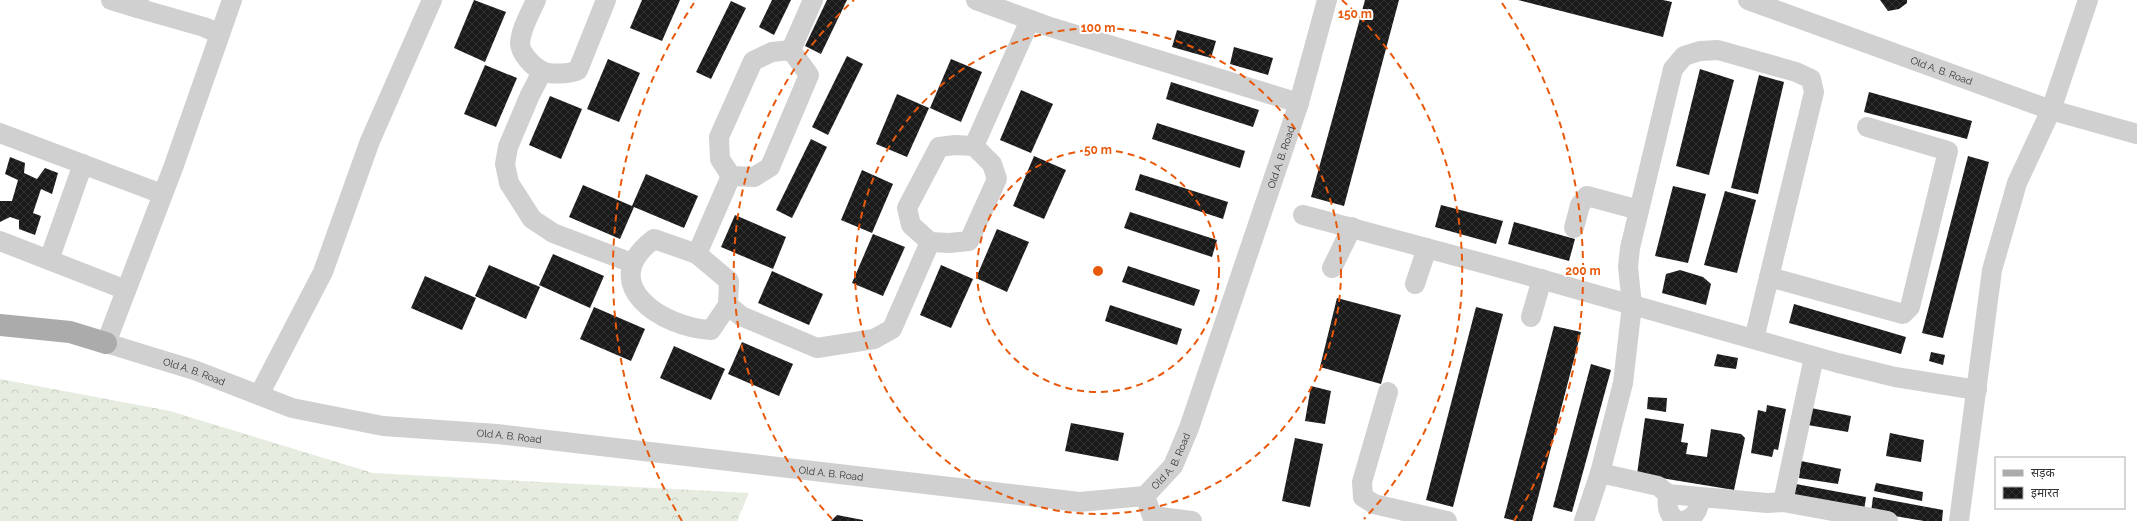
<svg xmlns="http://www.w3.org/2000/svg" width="2137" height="521" font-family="Raleway,'Noto Sans Devanagari',sans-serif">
<defs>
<pattern id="forest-crowns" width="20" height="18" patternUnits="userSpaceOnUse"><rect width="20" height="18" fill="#e6ecdf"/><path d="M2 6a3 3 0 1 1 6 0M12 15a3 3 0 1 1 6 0" fill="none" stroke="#c6cbc0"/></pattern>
<pattern id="building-cross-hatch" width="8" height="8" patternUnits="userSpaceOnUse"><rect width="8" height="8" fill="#1a1a1a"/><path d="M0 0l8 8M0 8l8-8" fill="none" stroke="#333"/></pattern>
</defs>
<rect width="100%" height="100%" fill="#fff"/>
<path fill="url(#forest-crowns)" d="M0,379L170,411L373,473L749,493L737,521H0Z"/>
<g fill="url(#building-cross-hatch)">
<path d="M474,0L506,12L485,62L454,48Z"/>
<path d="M642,0H680L662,41L630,28Z"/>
<path d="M772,0H791L774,35L759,27Z"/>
<path d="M827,0H847L821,54L805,46Z"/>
<path d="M1365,0H1399L1344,206L1311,197Z"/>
<path d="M1518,0H1663L1672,2L1663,37Z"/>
<path d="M1880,0H1907V3L1899,9L1888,11Z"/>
<path d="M731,1L746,8L711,79L696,72Z"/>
<path d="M1177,30L1216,41L1211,58L1172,47Z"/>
<path d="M1234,47L1273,58L1268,75L1230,64Z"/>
<path d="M847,56L863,64L828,135L812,127Z"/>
<path d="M608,59L640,73L619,122L587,109Z"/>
<path d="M951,59L982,72L961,122L930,108Z"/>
<path d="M485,65L517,78L496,127L464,114Z"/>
<path d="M1700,69L1734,80L1709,175L1676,166Z"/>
<path d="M1759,75L1784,82L1758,194L1731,188Z"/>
<path d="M1171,82L1259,110L1253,127L1166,99Z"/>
<path d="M1021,90L1053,104L1031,153L1000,140Z"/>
<path d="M1869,92L1972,121L1967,139L1864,112Z"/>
<path d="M897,94L929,108L907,157L876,144Z"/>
<path d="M550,96L582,109L561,159L529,145Z"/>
<path d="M1157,123L1245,151L1240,168L1152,139Z"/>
<path d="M811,139L827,147L792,218L776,210Z"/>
<path d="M1034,156L1066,170L1044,219L1013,206Z"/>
<path d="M1968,156L1989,162L1943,338L1922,333Z"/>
<path d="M10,157L25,163L24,173L37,179L45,168L58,173L52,194L41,189L33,213L41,216L35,235L19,229V220L10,217L0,222V201H12L18,180L5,174Z"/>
<path d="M862,170L893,184L872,233L841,220Z"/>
<path d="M646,174L698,196L684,228L634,207L620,239L569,217L583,185L632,206Z"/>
<path d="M1140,174L1228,202L1223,219L1135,190Z"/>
<path d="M1673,186L1706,194L1688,263L1655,256Z"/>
<path d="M1725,191L1756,200L1737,273L1704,265Z"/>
<path d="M1441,205L1503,221L1496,244L1435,227Z"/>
<path d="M1130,212L1217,240L1212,257L1124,228Z"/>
<path d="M735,215L786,237L773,269L721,247Z"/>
<path d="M1514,222L1575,239L1569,261L1508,244Z"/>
<path d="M997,229L1029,242L1007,292L976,278Z"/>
<path d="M873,234L905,247L883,296L852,283Z"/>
<path d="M553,254L604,276L590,308L539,285Z"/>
<path d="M489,265L540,287L526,319L475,296Z"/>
<path d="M941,265L973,279L951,328L920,315Z"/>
<path d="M1128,266L1200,290L1194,306L1122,282Z"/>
<path d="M1680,270L1703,277L1711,284L1706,305L1662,293L1666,274Z"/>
<path d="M772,271L823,294L809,325L758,303Z"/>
<path d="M425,276L476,298L462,330L411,308Z"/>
<path d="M1337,298L1401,315L1381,384L1320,367Z"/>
<path d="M1794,304L1906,337L1901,354L1789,323Z"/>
<path d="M1110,305L1182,329L1177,345L1105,321Z"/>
<path d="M594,307L645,329L631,361L580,339Z"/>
<path d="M1476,307L1503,314L1453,507L1426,500Z"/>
<path d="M1554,326L1581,332L1532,521H1516L1504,518Z"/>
<path d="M742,342L793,364L779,396L728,374Z"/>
<path d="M674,346L725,369L711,400L660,378Z"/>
<path d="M1931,352L1945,355L1943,365L1929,361Z"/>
<path d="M1717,354L1738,358L1736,369L1714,366Z"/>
<path d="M1591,364L1611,370L1572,512L1553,507Z"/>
<path d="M1311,386L1331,391L1325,424L1305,421Z"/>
<path d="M1648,397L1667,398L1666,412L1647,409Z"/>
<path d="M1767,405L1786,409L1778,450L1774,449L1772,457L1751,453L1758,410L1766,412Z"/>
<path d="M1811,408L1851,416L1848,432L1808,425Z"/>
<path d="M1645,418L1684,424L1681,442L1688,443L1686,454L1707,457L1711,429L1741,434L1745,438L1734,490L1637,474Z"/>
<path d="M1071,423L1124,433L1118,461L1065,451Z"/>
<path d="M1890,433L1924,440L1921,462L1886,456Z"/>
<path d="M1295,438L1323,444L1310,507L1282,501Z"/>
<path d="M1801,461L1841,469L1838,484L1799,478Z"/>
<path d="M1876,483L1923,492L1922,501L1874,491Z"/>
<path d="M1796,484L1866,497L1864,511L1793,498Z"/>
<path d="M1873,497L1943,510L1942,521H1924L1871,512Z"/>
<path d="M837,515L863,520V521H831Z"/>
</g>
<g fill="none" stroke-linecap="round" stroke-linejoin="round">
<g stroke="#d0d0d0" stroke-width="20">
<path d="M111,0L137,8"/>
<path d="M139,0L137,8L204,27L220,34"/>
<path id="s1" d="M232,0L173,168L106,343L194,370L292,408L383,426L497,434L1079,502L1145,496L1173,466L1189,428L1299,103L1327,0"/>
<path d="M536,0C530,14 521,28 520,43C520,53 533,67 542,71C550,75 571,74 578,70L606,0"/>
<path d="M976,0L1047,26L1299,103"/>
<path id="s2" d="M1748,0L2051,110L2137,134"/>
<path d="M791,50L809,75L770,167L754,177L731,176L720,159L719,137L753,61L772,52Z"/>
<path d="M791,50L813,0"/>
<path d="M542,72L530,95L508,147L505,164L509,183L532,219L553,233L632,263"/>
<path d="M0,133L162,194"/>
<path d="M955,145L974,146L992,164L997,179L969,241L949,243L930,242L911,225L907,208L939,147Z"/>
<path d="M974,146L1030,20"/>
<path d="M1303,215L1512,271L1838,363L1895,377L1977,390"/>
<path d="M1574,228L1580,205L1587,196L1639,210"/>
<path d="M654,239L697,254L729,281L728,305L711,330C663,328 594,284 654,239Z"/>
<path d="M0,241L126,290"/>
<path d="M697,254L731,176"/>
<path d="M49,260L83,164"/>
<path d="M1332,268L1352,227"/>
<path d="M1769,277L1903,314L1910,307L1948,151L1867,127"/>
<path d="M1415,284L1427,248"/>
<path d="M728,305L741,316L817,348L874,339L892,329L930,242"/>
<path d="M1531,317L1542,279"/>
<path d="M1388,392L1362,482L1363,497L1374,504L1447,521"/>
<path d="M259,395L323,272L370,141L432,0"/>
<path d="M1600,473L1658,486L1668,494L1767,503L1783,502L1888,521"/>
<path d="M1668,494C1667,506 1667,514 1677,521"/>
<path d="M1145,496L1152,516L1192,521"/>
<path d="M1783,502L1814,357"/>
<path d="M1584,521L1600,473L1623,383L1632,305L1628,267L1630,248L1673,69L1684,56L1700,51L1718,50L1796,72L1811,79L1814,92L1754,339"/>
<path d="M1683,521C1695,518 1699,510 1700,498"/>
<path d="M1959,521L1992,270L2017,183L2051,110L2088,0"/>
</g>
<path stroke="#ababab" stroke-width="22" d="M0,325L70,332L106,343"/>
</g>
<g fill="none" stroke="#e8590c" stroke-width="2" stroke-dasharray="7 5">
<circle cx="1098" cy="271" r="121"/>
<circle cx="1098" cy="271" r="243"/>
<path d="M832 519A364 364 0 0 1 854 0M1342 0A364 364 0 0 1 1364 519"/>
<path d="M682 521A485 485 0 0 1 694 3M1502 3A485 485 0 0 1 1514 521"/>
</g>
<g text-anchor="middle" stroke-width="4" stroke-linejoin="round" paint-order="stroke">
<g font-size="10" fill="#333" stroke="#fff">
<text dy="4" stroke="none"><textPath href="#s2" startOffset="206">Old A. B. Road</textPath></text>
<text dy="4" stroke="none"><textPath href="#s1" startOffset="1790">Old A. B. Road</textPath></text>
<text dy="4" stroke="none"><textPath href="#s1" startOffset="458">Old A. B. Road</textPath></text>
<text dy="4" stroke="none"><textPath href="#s1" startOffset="782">Old A. B. Road</textPath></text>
<text dy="4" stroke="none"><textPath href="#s1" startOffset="1466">Old A. B. Road</textPath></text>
<text dy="4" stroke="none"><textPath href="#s1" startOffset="1106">Old A. B. Road</textPath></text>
</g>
</g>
<circle cx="1098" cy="271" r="6" fill="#e8590c" stroke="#fff" stroke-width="2"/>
<g font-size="12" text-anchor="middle" font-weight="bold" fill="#e8590c" stroke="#fff" stroke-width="4" stroke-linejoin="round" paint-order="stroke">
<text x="1355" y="18">150 m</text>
<text x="1098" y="32">100 m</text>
<text x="1098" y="154">50 m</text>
<text x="1583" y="275">200 m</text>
</g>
<rect x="1995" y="457" width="130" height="52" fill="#ffffff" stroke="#adadad"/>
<rect x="2003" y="470" width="20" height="6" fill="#ababab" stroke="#adadad"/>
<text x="2031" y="477" font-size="12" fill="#333333">सड़क</text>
<rect x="2003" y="487" width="20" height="12" fill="url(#building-cross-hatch)" stroke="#adadad"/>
<text x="2031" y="497" font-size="12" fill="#333333">इमारत</text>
</svg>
